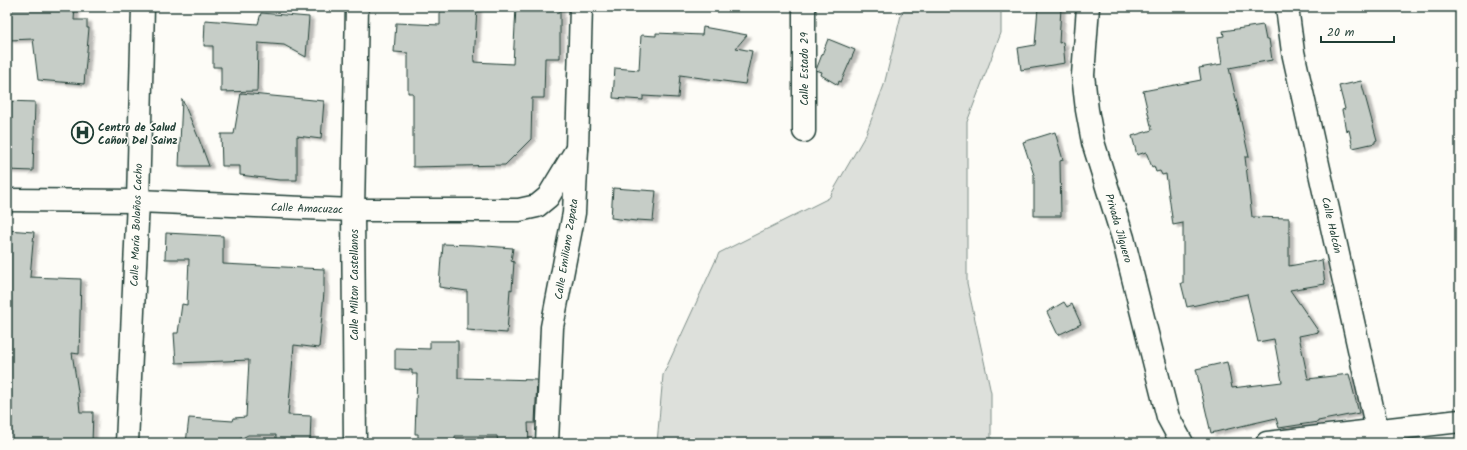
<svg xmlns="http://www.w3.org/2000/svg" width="1467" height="450" font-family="Kalam,sans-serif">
<defs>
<filter id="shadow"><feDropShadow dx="4.5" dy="2.5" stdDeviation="1" flood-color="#0004"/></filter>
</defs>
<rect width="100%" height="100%" fill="#fdfcf7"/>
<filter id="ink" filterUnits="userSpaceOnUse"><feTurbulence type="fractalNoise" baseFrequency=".025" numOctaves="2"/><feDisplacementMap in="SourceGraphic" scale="8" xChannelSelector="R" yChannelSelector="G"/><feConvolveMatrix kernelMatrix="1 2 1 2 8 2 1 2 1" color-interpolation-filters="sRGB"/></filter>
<g filter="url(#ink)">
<path fill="#dde0db" stroke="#7e8e88" d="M903,7H1001V33L967,122V283L991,393V443H657L663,375L719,253L829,198L866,134L884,85Z"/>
<g fill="#c6cdc7" stroke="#1f3d34" filter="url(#shadow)">
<path d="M8,7H75L74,20H87V28H89L84,84L38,80L33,39L9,40Z"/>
<path d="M440,7H477L474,62L513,64L516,7H560V58H545L544,98H532L531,139L505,165L413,167V93H408V53L394,52L396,23L440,25Z"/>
<path d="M1038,7H1061L1059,43L1063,42L1065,63L1021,70L1018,48L1035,45Z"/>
<path d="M261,13L309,17L306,57L284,45L258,43L257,91L221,92V67H213V46H204L205,20L258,24Z"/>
<path d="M1263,25L1266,40L1269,39L1272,60L1229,68L1249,157H1245L1252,217L1289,218V266L1322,260L1325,284L1290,290L1319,332L1299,336L1308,379L1349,374L1359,413L1318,421V422L1279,428L1276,418L1211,433L1196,369L1227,362L1232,388L1282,382L1274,339L1258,342L1247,294L1187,307L1181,283H1183V223L1173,225L1166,174L1162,175L1160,171L1156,172L1154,166L1152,167L1146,152L1137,155L1132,136L1152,130L1143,91L1201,80L1199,68L1222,64L1218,37L1224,36L1223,31Z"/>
<path d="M703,27L747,35L736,48L752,51L745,84L680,75L678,98L643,96V100L613,98L615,68L639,70L641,35L656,36V33L702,35Z"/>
<path d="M828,39L855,50L841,82L839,81L838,85L821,75L822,72L816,70Z"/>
<path d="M1361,81L1377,140L1375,141V143L1353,148L1349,130L1346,131L1342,110L1345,109L1339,86Z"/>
<path d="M241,93L324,101L321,139L297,136V180H279L240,175V166H222L221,134H234Z"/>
<path d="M182,99L199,139L209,166H179Z"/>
<path d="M7,101L35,102L33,171L7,170Z"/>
<path d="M1055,132L1063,160L1060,161L1061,216H1034V175L1023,142Z"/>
<path d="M613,188L656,191L653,221L637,220L636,221L611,218Z"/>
<path d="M7,230L34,232L30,277L81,279L79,354L72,353L78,391L80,412H93L92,443H7Z"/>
<path d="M166,233L223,236V264L324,269V292L319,348L294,345L288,415L311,416L310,443H276V435H248L232,443H186L189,418L233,421L234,418L246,417L249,360L176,363L174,333H178L182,304L187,305L189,259H165Z"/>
<path d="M443,244L473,245L513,248L511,261L514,262L512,290L510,289L507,333L467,330V291L439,287L441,257H442Z"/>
<path d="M1064,302L1067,307L1072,304L1081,324L1058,335L1047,312Z"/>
<path d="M430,341H458V378L537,380L535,423H528L529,443H498L497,436H455V443H418V434H415L417,374H412V370L395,369V348L430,349Z"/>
</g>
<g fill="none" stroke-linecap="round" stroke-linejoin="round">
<defs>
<g id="minor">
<path d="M804,7V131"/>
<path d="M1088,7L1083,75L1087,110L1093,142L1123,238L1168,417L1182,443"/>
<path d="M1287,7L1293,52L1380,443"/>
<path d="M7,200L138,201L353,210H519L537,206L548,197L577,149"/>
<path d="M127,443L138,201L143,7"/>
<path d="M355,443L353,210L357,7"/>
<path d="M1267,443L1460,421"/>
</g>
<path id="tertiary" d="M547,443L552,327L574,213L577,149L581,7"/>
</defs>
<use href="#minor" stroke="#1f3d34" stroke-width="25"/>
<use href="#tertiary" stroke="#1f3d34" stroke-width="25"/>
<use href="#minor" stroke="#fdfcf7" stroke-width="22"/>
<use href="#tertiary" stroke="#fdfcf7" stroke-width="22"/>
</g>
</g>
<defs>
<symbol id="hospital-ring" viewBox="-11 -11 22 22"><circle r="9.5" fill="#fdfcf7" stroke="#1f3d34" stroke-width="1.5"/><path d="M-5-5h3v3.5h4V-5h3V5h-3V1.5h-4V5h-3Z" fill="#1f3d34"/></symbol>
</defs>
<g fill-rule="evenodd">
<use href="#hospital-ring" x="70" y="120" width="25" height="25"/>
</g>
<g text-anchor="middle" stroke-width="3" stroke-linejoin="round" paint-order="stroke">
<g font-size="11" fill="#1f3d34" stroke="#fdfcf7">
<text transform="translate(804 69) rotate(-90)" y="4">Calle Estado 29</text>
<text transform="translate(307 208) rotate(2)" y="4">Calle Amacuzac</text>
<text transform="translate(136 225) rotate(-88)" y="4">Calle María Bolaños Cacho</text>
<text transform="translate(1332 225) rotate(77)" y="4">Calle Halcón</text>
<text transform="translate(1119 228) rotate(74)" y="4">Privada Jilguero</text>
<text transform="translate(566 249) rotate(-81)" y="4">Calle Emiliano Zapata</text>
<text transform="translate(354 285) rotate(-90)" y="4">Calle Milton Castellanos</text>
</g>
<g font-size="11" font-weight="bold" fill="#1f3d34" stroke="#fdfcf7" text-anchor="start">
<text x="98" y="131">Centro de Salud<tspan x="98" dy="13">Cañon Del Sainz</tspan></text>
</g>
</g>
<rect width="1467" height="450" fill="none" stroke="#fdfcf7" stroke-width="24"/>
<rect x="12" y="12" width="1443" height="426" fill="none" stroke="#1f3d34" stroke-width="1.5" filter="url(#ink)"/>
<path d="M1321 36v6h73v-6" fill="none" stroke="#1f3d34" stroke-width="2"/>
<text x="1327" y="36" font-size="12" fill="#1f3d34" stroke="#fdfcf7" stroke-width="3" paint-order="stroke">20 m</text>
</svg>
